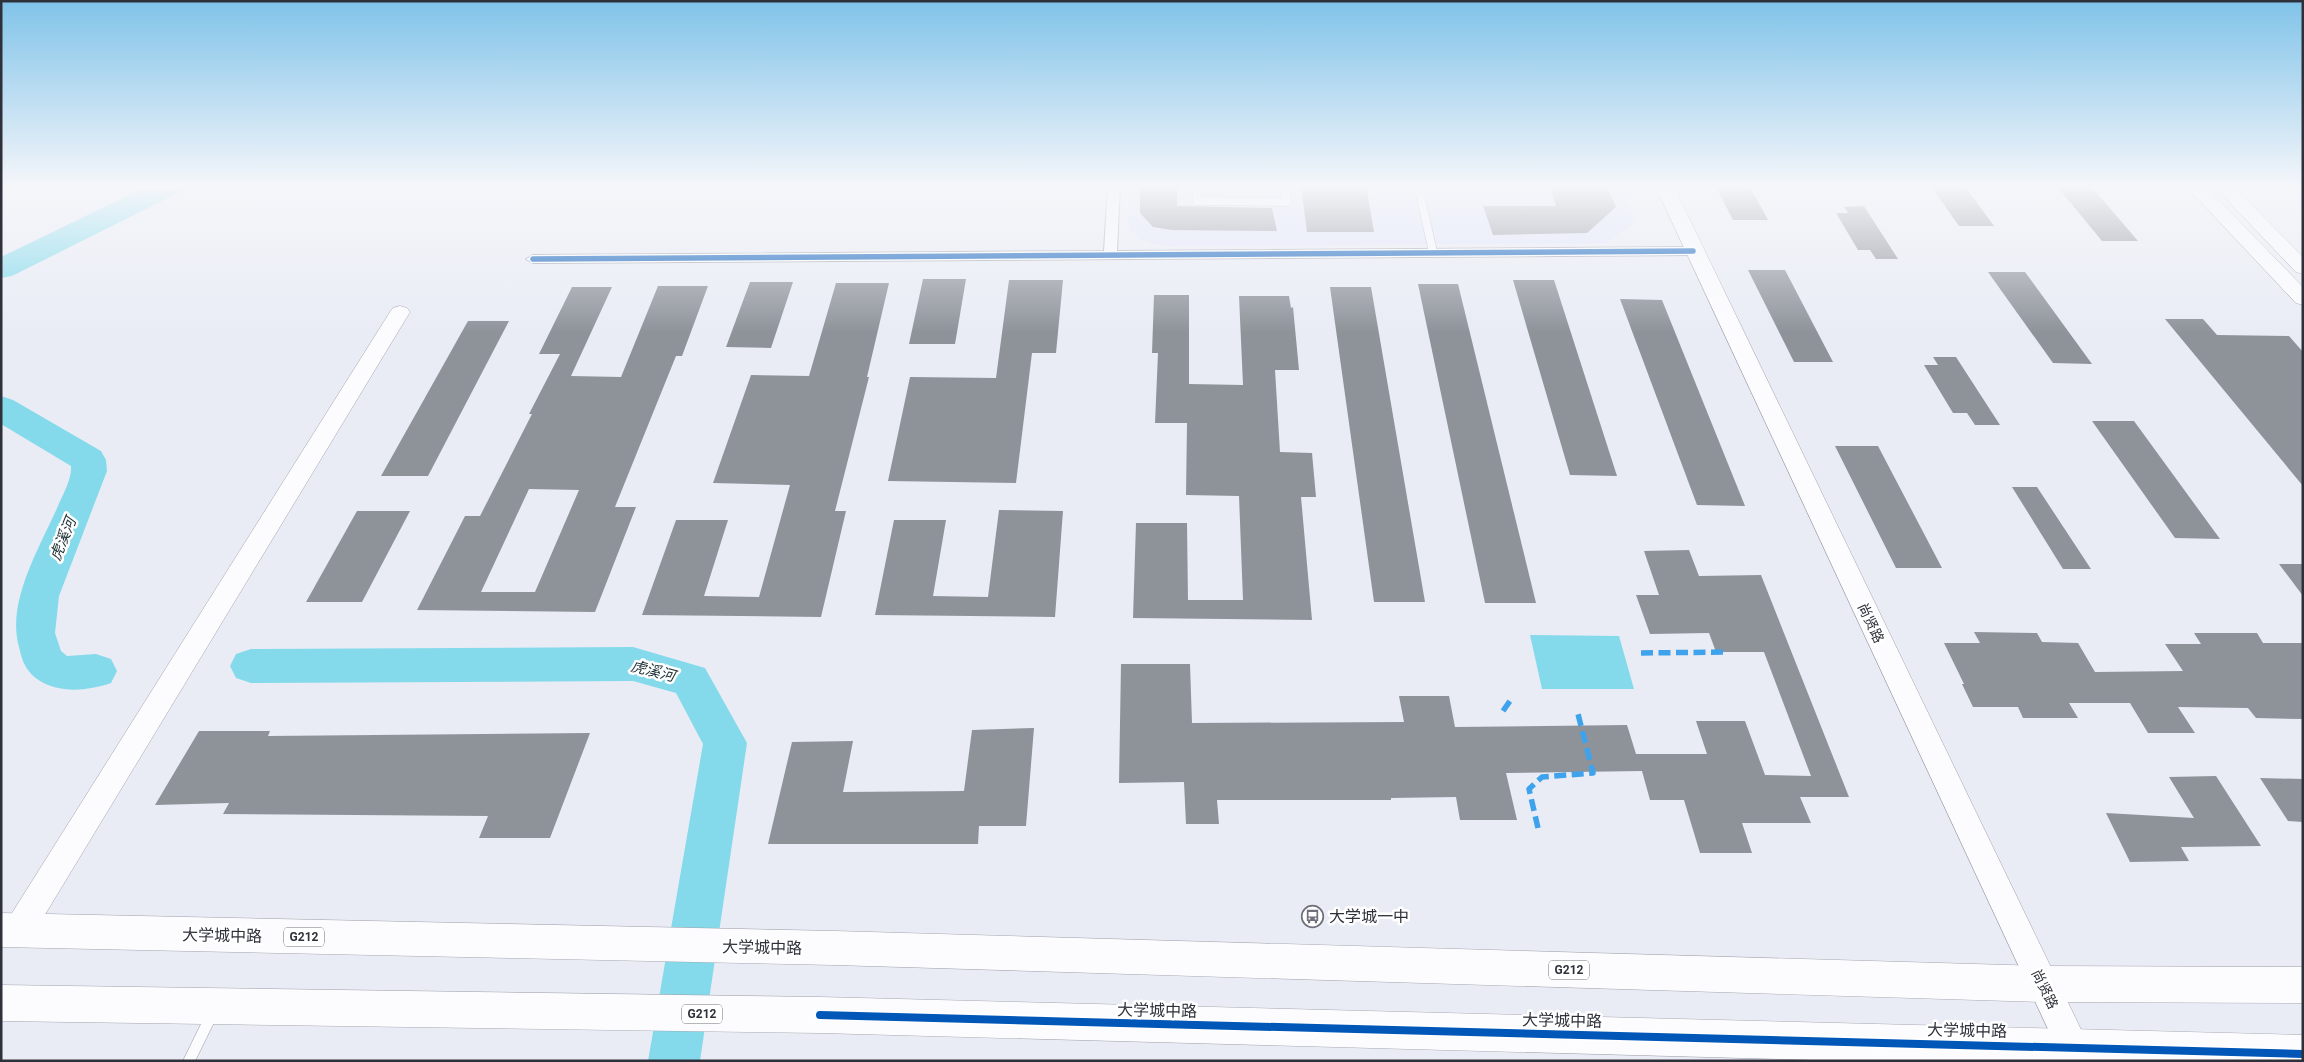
<svg xmlns="http://www.w3.org/2000/svg" width="2304" height="1062" font-family="Roboto,'Noto Sans SC',sans-serif">
<rect width="100%" height="100%" fill="#e9ecf5"/>
<path fill="#dfe5fa" d="M1129,185H1620L1636,222L1606,243L1169,246L1151,243L1139,238L1130,230L1128,219Z"/>
<path fill="#84daeb" d="M1530,635L1619,636L1634,689H1542Z"/>
<g fill="none" stroke-linecap="round" stroke-linejoin="round">
<g fill="#84daeb" fill-rule="evenodd">
<path d="M150,185H186L182,191L12,276L1,278V257Z"/>
<path d="M1,396L13,400L101,451L106,460L107,471L59,596L55,633L61,651L67,656L96,654L111,659L117,671L111,683C87,691 59,694 37,679C26,671 22,661 19,647C6,602 40,547 58,506C63,494 72,479 71,466L1,424Z"/>
<path d="M633,647L705,668L747,743L700,1061H648L703,744L676,693L633,681L251,683L236,678L230,666L236,654L251,649Z"/>
</g>
</g>
<g fill="#8e939a" fill-rule="evenodd">
<path d="M1140,185H1177V206L1272,208L1277,231L1172,230L1153,227L1140,213Z"/>
<path d="M1301,185H1366L1374,232H1307Z"/>
<path d="M1549,185H1606L1616,207L1587,233L1493,235L1483,206H1556Z"/>
<path d="M1715,185H1749L1768,220H1733Z"/>
<path d="M1930,185H1964L1994,226H1959Z"/>
<path d="M2056,185H2090L2138,241H2102Z"/>
<path d="M1864,206L1898,259H1876L1870,250H1858L1836,213H1848L1844,207Z"/>
<path d="M1748,270H1785L1833,362H1794Z"/>
<path d="M1988,272H2025L2092,364L2053,363Z"/>
<path d="M923,279H966L955,344H909Z"/>
<path d="M1009,280H1063L1056,353H1032L1016,483L888,481L910,377L996,378Z"/>
<path d="M1513,280H1554L1617,476L1570,475Z"/>
<path d="M750,282H793L771,348L726,347Z"/>
<path d="M836,283H889L867,377H869L835,511H846L821,617L642,615L676,520H728L704,596L759,597L790,485L713,483L751,375L809,376Z"/>
<path d="M1418,284H1458L1536,603H1485Z"/>
<path d="M658,286H708L682,356H676L615,507H636L595,612L417,610L465,516H480L532,414H529L560,354H539L572,287H612L571,376L621,377ZM529,489L579,490L535,592H481Z"/>
<path d="M1330,287H1371L1425,602H1374Z"/>
<path d="M1154,295H1189V384L1243,385L1239,296H1289L1291,308L1293,307L1299,370H1275L1280,452L1312,453L1316,497H1301L1312,620L1133,618L1136,523H1187L1188,600H1243L1239,496L1186,495L1187,423H1155L1158,353H1152Z"/>
<path d="M1620,299L1662,300L1745,506L1697,505Z"/>
<path d="M2165,319H2203L2217,335L2289,336L2303,352V486Z"/>
<path d="M468,321H509L428,476H381Z"/>
<path d="M1933,357H1956L2000,425H1975L1967,413H1953L1924,365H1938Z"/>
<path d="M2092,421H2134L2220,539L2175,538Z"/>
<path d="M1835,446H1878L1942,568H1896Z"/>
<path d="M2012,487H2037L2091,569H2063Z"/>
<path d="M999,510L1063,511L1055,617L875,615L894,520H946L933,596L988,597Z"/>
<path d="M357,511H410L362,602H306Z"/>
<path d="M1689,550L1699,576L1761,575L1849,797H1800L1811,823H1742L1752,853H1700L1684,800H1650L1642,771L1506,773L1517,820H1460L1456,797L1391,798V800H1217L1219,824H1186L1184,782L1119,783L1121,664H1190L1192,723L1404,722L1399,696H1449L1455,727L1627,725L1636,754H1707L1696,721H1745L1765,775L1811,776L1764,652H1716L1709,633L1650,634L1636,595H1659L1644,551Z"/>
<path d="M2279,564H2303V596Z"/>
<path d="M1974,632L2037,633L2042,642L2078,643L2095,672L2183,671L2165,644H2201L2194,633H2257L2263,643H2303V719L2256,718L2248,708L2178,707L2195,733H2148L2130,703H2069L2078,718H2023L2018,707H1973L1962,684H1964L1944,643H1980Z"/>
<path d="M1034,728L1026,826H979L978,844H768L792,742L853,741L843,792L964,791L972,730Z"/>
<path d="M199,731H270L268,736L590,733L550,838H479L488,816L223,814L229,803L155,805Z"/>
<path d="M2216,776L2261,846L2181,847L2189,861L2130,862L2106,813L2194,818L2169,777Z"/>
<path d="M2260,778L2303,779V822L2288,821Z"/>
</g>
<g fill="none" stroke-linecap="round" stroke-linejoin="round">
<defs>
<g id="lane-far1">
<path d="M1197,185V201L1287,202L1285,185"/>
<path d="M1418,185L1433,252"/>
</g>
<path id="lane" d="M189,1061L212,1014"/>
<path id="street" d="M1108,185H1120L1117,251L1693,247L1700,251L1693,255L533,263L526,259L533,255L1104,251Z"/>
<g id="secondary">
<path d="M1655,185H1673L2089,1046L2094,1057L2093,1061H2063Z"/>
<path d="M2185,185H2204L2303,287V305L2296,303Z"/>
<path d="M2213,185H2232L2303,257V274L2296,272Z"/>
<path d="M400,306L407,308L410,312L29,941L18,945L7,941L3,931L7,921L390,312L393,308Z"/>
</g>
<g id="highway">
<path d="M1,913L835,931L2043,966L2303,967V1003L2043,1002L835,965L1,947Z"/>
<path d="M1,985L820,997L2303,1035V1061H1851L820,1033L1,1021Z"/>
</g>
</defs>
<use href="#lane-far1" stroke="#a0a3ab" stroke-width="9"/>
<use href="#lane" stroke="#a0a3ab" stroke-width="12"/>
<use href="#street" stroke="#a0a3ab" stroke-width="2"/>
<use href="#secondary" stroke="#a0a3ab" stroke-width="1"/>
<use href="#highway" stroke="#a0a3ab" stroke-width="1"/>
<use href="#lane-far1" stroke="#fcfcfe" stroke-width="8"/>
<use href="#lane" stroke="#fcfcfe" stroke-width="11"/>
<use href="#street" fill="#fcfcfe" fill-rule="evenodd"/>
<use href="#secondary" fill="#fcfcfe" fill-rule="evenodd"/>
<use href="#highway" fill="#fcfcfe" fill-rule="evenodd"/>
<g stroke="#3ea3ec" stroke-width="5.5" stroke-dasharray="12 5.5" stroke-linecap="butt">
<path d="M1641,653L1726,652"/>
<path d="M1503,711L1512,698"/>
<path d="M1538,828L1529,789L1542,777L1593,773L1578,714"/>
</g>
<defs>
<path id="cycleway-far1" d="M533,259L1693,251"/>
<path id="cycleway" d="M820,1015L2303,1054"/>
</defs>
<use href="#cycleway-far1" stroke="#fff" stroke-width="8"/>
<use href="#cycleway" stroke="#fff" stroke-width="11"/>
<use href="#cycleway-far1" stroke="#0057b8" stroke-width="5.5"/>
<use href="#cycleway" stroke="#0057b8" stroke-width="8"/>
</g>
<linearGradient id="sky" x2="0" y2="1"><stop stop-color="#80c3e9"/><stop offset="0.56" stop-color="#f5f6fa"/><stop offset="1" stop-color="#f5f6fa" stop-opacity="0"/></linearGradient>
<rect width="2304" height="333" fill="url(#sky)"/>
<defs>
<symbol id="bus-ring" viewBox="-11 -11 22 22"><circle r="9.5" fill="#fff" stroke="#70727b" stroke-width="1.5"/><path d="M-5-6H5V4H4V6H2V4H-2V6H-4V4H-5ZM-3.5-4V0h7V-4ZM-3.5 1.2v1.5H-2V1.2ZM2 1.2v1.5H3.5V1.2Z" fill="#70727b"/></symbol>
</defs>
<g fill-rule="evenodd">
<use href="#bus-ring" x="1300" y="904" width="25" height="25"/>
</g>
<g text-anchor="middle" stroke-width="5" stroke-linejoin="round" paint-order="stroke">
<g fill="#fff" stroke="#6d6f75" stroke-width="1">
<rect x="284" y="927.5" width="40" height="19" rx="4"/>
<rect x="1549" y="960.5" width="40" height="19" rx="4"/>
<rect x="682" y="1004.5" width="40" height="19" rx="4"/>
</g>
<g font-size="12" font-weight="bold" fill="#2f313a">
<text x="304" y="941">G212</text>
<text x="1569" y="974">G212</text>
<text x="702" y="1018">G212</text>
</g>
<g font-size="14" fill="#2f313a" stroke="#fff">
<text transform="translate(1871 623) rotate(65)" y="5">尚贤路</text>
<text transform="translate(2045 989) rotate(64)" y="5">尚贤路</text>
</g>
<g font-size="15" font-style="italic" fill="#1a2f33" stroke="#fff">
<text transform="translate(63 539) rotate(-68)" y="5">虎溪河</text>
<text transform="translate(653 671) rotate(14)" y="5">虎溪河</text>
</g>
<g font-size="16" fill="#2f313a" stroke="#fff" text-anchor="start">
<text x="1329" y="922">大学城一中</text>
</g>
<g font-size="16" fill="#2f313a" stroke="#fff">
<text transform="translate(222 935) rotate(1)" y="6">大学城中路</text>
<text transform="translate(762 947) rotate(1)" y="6">大学城中路</text>
<text transform="translate(1157 1010) rotate(1)" y="6">大学城中路</text>
<text transform="translate(1562 1020) rotate(1)" y="6">大学城中路</text>
<text transform="translate(1967 1030) rotate(1)" y="6">大学城中路</text>
</g>
</g>
<rect width="2304" height="1062" fill="none" stroke="#2f313a" stroke-width="5"/>
</svg>
